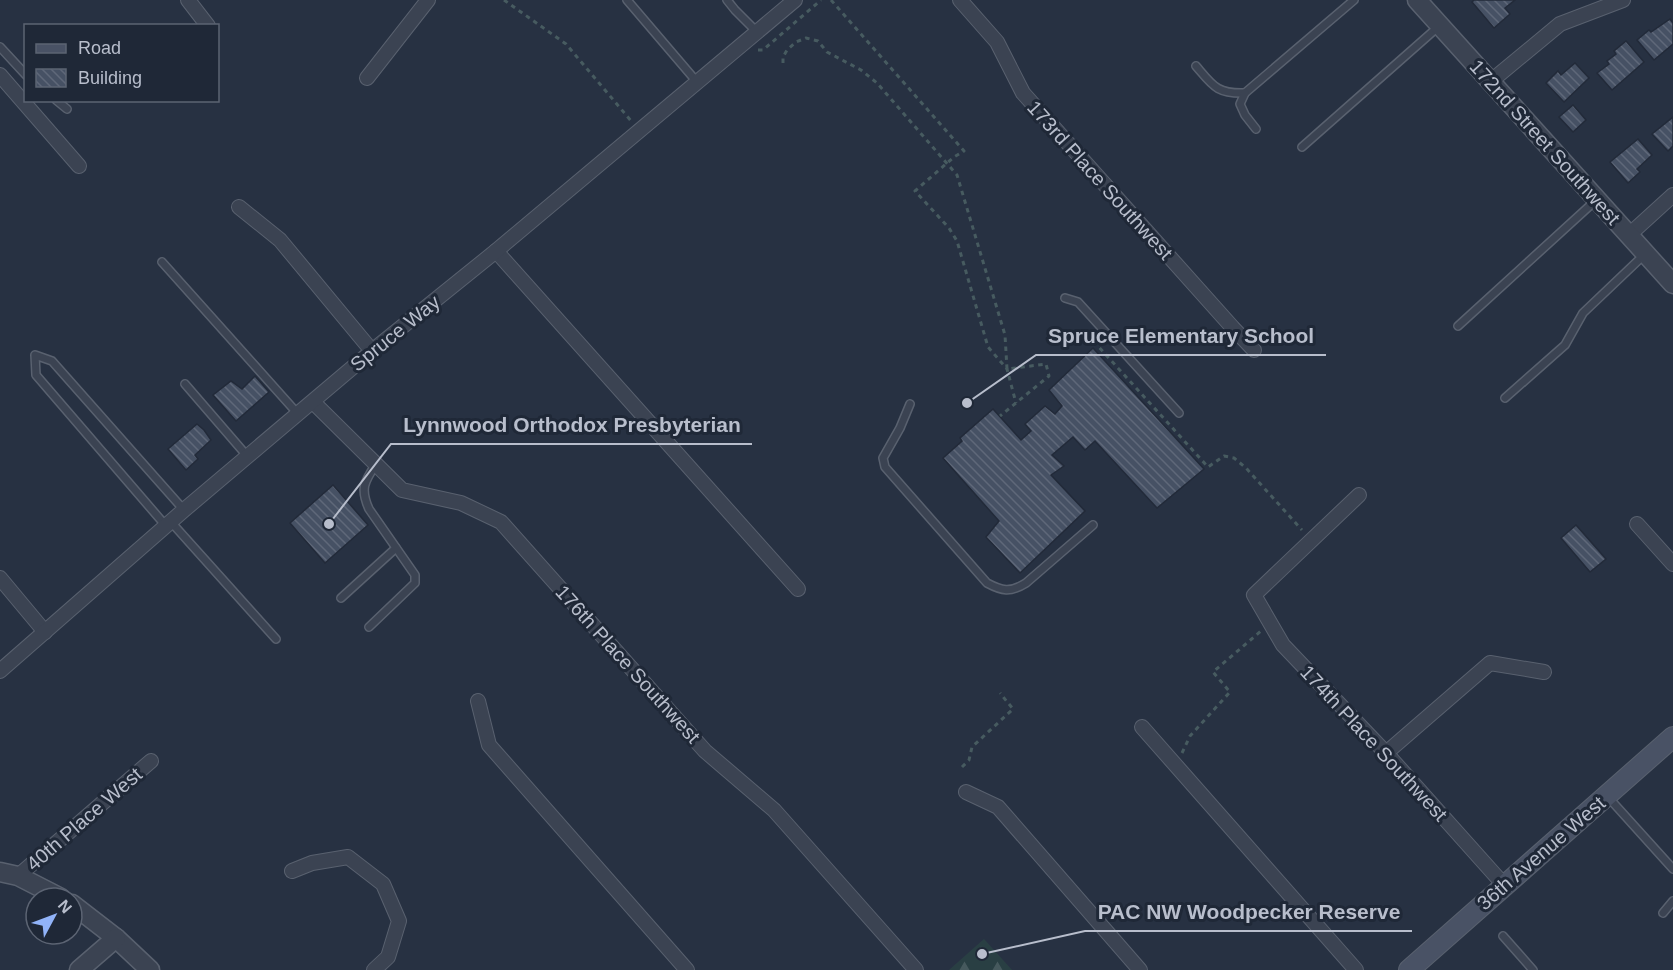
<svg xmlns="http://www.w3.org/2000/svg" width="1673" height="970" font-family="Arial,sans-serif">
<defs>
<pattern id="forest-firs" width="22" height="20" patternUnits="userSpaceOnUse" patternTransform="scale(1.5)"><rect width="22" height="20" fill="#293f43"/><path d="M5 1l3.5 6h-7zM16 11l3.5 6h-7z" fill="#46595d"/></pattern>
<pattern id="building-back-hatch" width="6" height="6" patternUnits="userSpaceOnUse" patternTransform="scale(1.5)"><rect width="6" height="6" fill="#465164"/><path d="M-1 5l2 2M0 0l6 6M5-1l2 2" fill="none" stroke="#5f6879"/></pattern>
</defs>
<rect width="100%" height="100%" fill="#273142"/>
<path fill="url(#forest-firs)" d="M984,939L1012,970H949Z"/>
<g fill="url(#building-back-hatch)" stroke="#222a39" stroke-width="1.5">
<path d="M1474,0H1515L1505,8L1510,14L1494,28L1472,2Z"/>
<path d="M1670,19L1673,23V44L1654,60L1637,40L1649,30L1651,32Z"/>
<path d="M1626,41L1644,62L1612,90L1597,73L1609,64L1607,61L1616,54L1614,51Z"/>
<path d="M1575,63L1589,78L1564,102L1546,83L1558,71L1561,75Z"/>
<path d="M1573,105L1586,120L1573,132L1559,117Z"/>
<path d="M1673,117V146L1668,151L1652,134Z"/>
<path d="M1638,139L1652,155L1637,169L1640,172L1628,183L1610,162Z"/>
<path d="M1093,348L1204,469L1157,508L1095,441L1085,450L1073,437L1052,455L1064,466L1051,475L1085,511L1020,573L986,537L999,521L943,458L962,441L960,438L993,409L1021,440L1031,431L1025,424L1045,406L1055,414L1062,406L1049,390Z"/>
<path d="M255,376L269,392L236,421L213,395L231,381L242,389Z"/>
<path d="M197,424L204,430L211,440L195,455L198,459L186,470L168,449Z"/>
<path d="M333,485L368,525L325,563L290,523Z"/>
<path d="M1576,525L1606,559L1590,572L1561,538Z"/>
</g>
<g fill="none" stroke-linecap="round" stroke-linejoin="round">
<defs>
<g id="service">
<path d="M627,0L697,82"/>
<path d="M727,0L735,10L757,32"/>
<path d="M0,47L26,75"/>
<path d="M1196,66C1213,86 1217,94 1245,93L1354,0"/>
<path d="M1245,93L1240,104L1245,115L1256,129"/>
<path d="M56,100L67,109"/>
<path d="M1302,147L1438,27"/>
<path d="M162,262L298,414"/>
<path d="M1065,298L1078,302L1179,413"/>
<path d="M1458,326L1595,201"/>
<path d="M185,384L248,457"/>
<path d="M1505,398L1565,345L1583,313L1644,255"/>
<path d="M910,404L900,428L883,458L885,467L987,583C1002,591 1010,593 1026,583L1093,525"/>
<path d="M171,522L276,639"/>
<path d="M166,526L36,375L35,355L52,361L184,510"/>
<path d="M341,598L396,548"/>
<path d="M369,627L415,583V575L369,509C360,489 364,482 376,464"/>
<path d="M1608,797L1673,869"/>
<path d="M1663,913L1673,901"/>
<path d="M1503,936L1533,970"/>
</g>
<g id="minor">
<path d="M188,0L208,26"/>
<path d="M960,0L997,42L1023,93L1233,328L1254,350"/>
<path d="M0,75L79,166"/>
<path d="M367,78L428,0"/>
<path d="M1490,82L1560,24L1623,0"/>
<path d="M239,207L280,240L372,351"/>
<path d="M1629,235L1673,195"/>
<path d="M496,251L798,589"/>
<path d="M313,402L402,490L461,503L501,522L705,751L774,810L916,970"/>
<path d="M1359,495L1254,595L1283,645L1386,753L1504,885"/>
<path d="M1637,524L1673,564"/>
<path d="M0,578L45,632"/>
<path d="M0,671L184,510L372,351L496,251L795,0"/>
<path d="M478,701L489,745L687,970"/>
<path d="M1142,727L1356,970"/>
<path d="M1386,753L1490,663L1544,672"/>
<path d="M966,792L998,807L1140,970"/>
<path d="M292,871L312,863L348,857L383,884L399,921L388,957L374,970"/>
<path d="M18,876L151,761"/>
</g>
<g id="tertiary">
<path d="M1417,0L1673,284"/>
<path d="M0,872L18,876L61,898"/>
<path d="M72,904L116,938L150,970"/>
<path d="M79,970L116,938"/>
</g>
<path id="secondary" d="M1409,970L1673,737"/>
</defs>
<use href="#service" stroke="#59616f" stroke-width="10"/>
<use href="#minor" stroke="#59616f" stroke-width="16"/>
<use href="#tertiary" stroke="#59616f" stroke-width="21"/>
<use href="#secondary" stroke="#59616f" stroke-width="22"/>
<g stroke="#475b60" stroke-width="3" stroke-dasharray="4.5 4.5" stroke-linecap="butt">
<path d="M504,0L566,44L632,122"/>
<path d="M831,0L964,151L954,157L915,191L949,228L957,241L988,347L1007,369L1016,403"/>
<path d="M758,50H763L821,0"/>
<path d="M783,63V57L787,50L796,42L806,38L818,41L827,52L861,70L877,83L957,175L1005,335L1007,369L1046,364L1049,376L1000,416"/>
<path d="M1100,341L1097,345L1208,467L1224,456L1234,458L1246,468L1302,530"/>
<path d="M1182,753L1190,736L1230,692L1213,672L1261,631"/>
<path d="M962,767L969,760L972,747L1013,709L1000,693"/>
</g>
<use href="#service" stroke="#3b4352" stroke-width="7"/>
<use href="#minor" stroke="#3b4352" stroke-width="14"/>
<use href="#tertiary" stroke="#3b4352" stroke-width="18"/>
<use href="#secondary" stroke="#495265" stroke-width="20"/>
</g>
<g text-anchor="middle" stroke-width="6" stroke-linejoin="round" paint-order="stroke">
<g font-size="20" fill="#b8becc" stroke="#1f2837">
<text transform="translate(1545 142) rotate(48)" y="7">172nd Street Southwest</text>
<text transform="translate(1100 180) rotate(48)" y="7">173rd Place Southwest</text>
<text transform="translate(395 333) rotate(-39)" y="7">Spruce Way</text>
<text transform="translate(628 664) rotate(48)" y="7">176th Place Southwest</text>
<text transform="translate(1374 743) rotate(47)" y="7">174th Place Southwest</text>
<text transform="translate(84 819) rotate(-41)" y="7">40th Place West</text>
<text transform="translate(1541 853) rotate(-41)" y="7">36th Avenue West</text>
</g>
</g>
<path fill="none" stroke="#b8becc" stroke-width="2" d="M967 403L1036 355H1326M329 524L391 444H752M982 954L1085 931H1412"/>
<g fill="#b8becc" stroke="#1f2837" stroke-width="2">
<circle cx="967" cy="403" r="6"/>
<circle cx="329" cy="524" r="6"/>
<circle cx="982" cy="954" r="6"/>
</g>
<g font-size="21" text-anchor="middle" font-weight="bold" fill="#b8becc" stroke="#1f2837" stroke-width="6" stroke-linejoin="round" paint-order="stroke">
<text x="1181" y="343">Spruce Elementary School</text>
<text x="572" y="432">Lynnwood Orthodox Presbyterian</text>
<text x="1249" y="919">PAC NW Woodpecker Reserve</text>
</g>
<rect x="24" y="24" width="195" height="78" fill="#1f2837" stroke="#5c6473" stroke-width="1.5"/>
<rect x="36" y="44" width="30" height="9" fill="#495265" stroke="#5c6473" stroke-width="1.5"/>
<text x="78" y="54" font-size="18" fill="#b8becc">Road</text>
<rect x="36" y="69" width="30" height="18" fill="url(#building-back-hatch)" stroke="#5c6473" stroke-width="1.5"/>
<text x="78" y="84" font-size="18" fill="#b8becc">Building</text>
<g transform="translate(54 916) rotate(49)"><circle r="28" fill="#1f2837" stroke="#5c6473" stroke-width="1.5"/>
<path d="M0-4.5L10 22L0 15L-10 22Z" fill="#91b3f8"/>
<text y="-9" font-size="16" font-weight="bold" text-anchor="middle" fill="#b8becc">N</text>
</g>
</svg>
